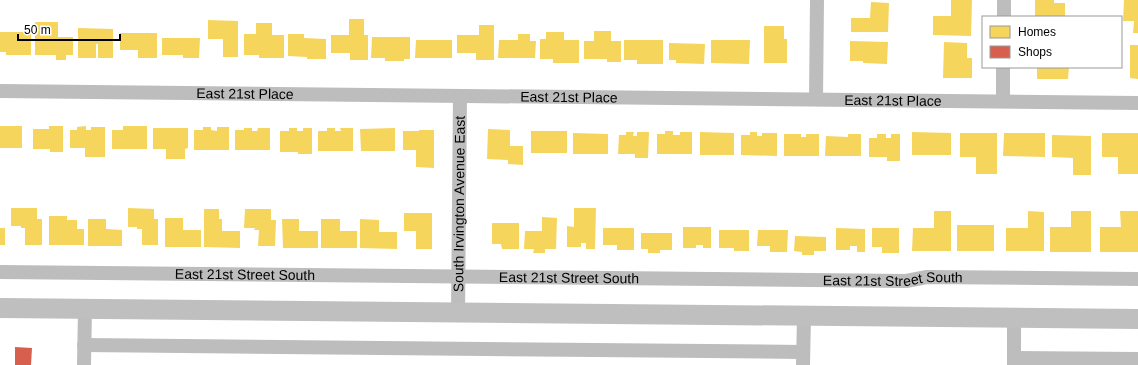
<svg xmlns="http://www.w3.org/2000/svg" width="1138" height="365" font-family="Helvetica,sans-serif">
<rect width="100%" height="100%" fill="#fff"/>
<g fill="#f6d55c">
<path d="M951,0H972L971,36L933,35V16H951Z"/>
<path d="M1035,0H1054V3H1065V17H1035Z"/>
<path d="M1124,0H1138V33H1133L1134,21H1123Z"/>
<path d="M871,2L889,3L888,32H851V18H870Z"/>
<path d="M349,19H364V35H368V60H350V53H331V35H349Z"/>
<path d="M208,20L238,21V57H223V39H208Z"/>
<path d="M35,22H58V37H73V55H66V60H56V55H35Z"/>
<path d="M256,23H272V35H284V58H259V55H244V34H256Z"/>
<path d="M479,25H494V60H476V53H457V35H479Z"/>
<path d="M764,26H784V39H787V63H764Z"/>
<path d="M78,28L113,29V58H98V44H96V58H78Z"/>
<path d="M594,31H611V41H621V62H607V59H584V41H594Z"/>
<path d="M0,32H31V55H6V52H0Z"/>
<path d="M546,32H564V40H579V63H553V59H540V39H546Z"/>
<path d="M120,33H157V58H138V50H120Z"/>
<path d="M288,34H304V38L326,39V59H307V57L288,56Z"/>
<path d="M518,34H530V41H536L535,58H498L499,40H518Z"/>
<path d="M372,37H410V59H404V61H385V58H371Z"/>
<path d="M162,38H200L199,58H183V55H162Z"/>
<path d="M416,40H452V58H415Z"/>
<path d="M624,40H663V64H637V60H624Z"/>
<path d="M711,40H750L749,64L711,63Z"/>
<path d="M850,41L888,42L887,64L863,63V61H850Z"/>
<path d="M944,42L967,43V58H972V78H943Z"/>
<path d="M669,43L705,44L704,64L676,63V60H669Z"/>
<path d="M1130,45H1138V79L1130,78Z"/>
<path d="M1037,67H1069L1068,79H1037Z"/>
<rect x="0" y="126" width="22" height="22"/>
<path d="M49,126H63V152H50V149H33V129H49Z"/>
<path d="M86,126V130H91V127H105V157H85V148H70V130H77V127Z"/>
<path d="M123,126H147V149H112V130H123Z"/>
<path d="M203,127H211V130L217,131V127H229V150H194V130H203Z"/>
<path d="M153,128H188V148L185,149V159H166V149H153Z"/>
<path d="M244,128H252V131H257L258,128H270V150H235V130H244Z"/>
<path d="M289,128H297V131H303V128H312V154H298V152H280V131H289Z"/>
<path d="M327,128H335V131H341L340,128H353V151H318V131H327Z"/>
<path d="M395,128V151H361L360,129Z"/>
<path d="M488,129L510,130V146H523V165L508,164V160L487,159Z"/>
<path d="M419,130H434V168L416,167V150H403V131H419Z"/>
<rect x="531" y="131" width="36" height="22"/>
<path d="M665,131H673V135H680V132H692V154H657V134H665Z"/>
<path d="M626,132H634L633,136H637V132H649L648,158H635V154H618L619,135H626Z"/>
<path d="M700,132L734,133V155H700Z"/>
<path d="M750,132H757V136H762V133H777V156L741,155V135H750Z"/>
<path d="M912,132L951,133V155H912Z"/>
<path d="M573,133L608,134V154H573Z"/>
<path d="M960,133H997V174H976V157H960Z"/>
<path d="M1004,133H1045V157L1003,156Z"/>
<path d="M1102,133H1138V174H1118V157H1102Z"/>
<path d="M784,134H801V137H806V134H819V156H784Z"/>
<path d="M848,134H861V156H825L826,136L848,137Z"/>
<path d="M877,134H886V138H891V134H900V161H887V157H869V138H877Z"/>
<path d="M1052,135L1091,136V175H1073V158L1052,157Z"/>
<path d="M11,208H37V219H42V245H25V228H21V226H11Z"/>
<path d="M128,208L154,209V219H158V245H142V229H137V227H128Z"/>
<path d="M574,208H596L595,249H586V243H581V247H567V226L574,227Z"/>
<path d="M204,209H219V219H222V231H240V248L204,247Z"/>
<path d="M245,209H271V220H276L275,246H258L259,230H254L255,228H244Z"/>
<path d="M934,211H951V251H912L913,228H934Z"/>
<path d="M1028,211L1044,212V251H1006V228H1028Z"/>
<path d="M1071,211H1091V252H1050V227H1071Z"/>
<path d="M1120,211H1138V252H1100V227H1121Z"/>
<path d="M404,213H432V249H416V231H404Z"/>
<path d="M49,216H67V220H77V229H84V245H49Z"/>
<path d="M542,217L557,218L556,249H545V253H533L534,249H524L525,231H542Z"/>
<path d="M165,218H183V230H201V247H165Z"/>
<path d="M88,219H106V229L122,230V246H88Z"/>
<path d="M282,219H299V231H318V248H283Z"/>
<path d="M321,219H340V231H357V248H321Z"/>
<path d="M360,219L379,220V232H397V249L360,248Z"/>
<path d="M492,223H519V249H502L501,244H492Z"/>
<rect x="957" y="225" width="37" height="26"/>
<path d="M683,227H711V248H703V245H696V248H683Z"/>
<rect x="0" y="228" width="5" height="17"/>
<path d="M603,228H634V250H617V245H603Z"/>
<path d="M836,228L865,229V252H857V246H850V250H836Z"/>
<path d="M872,228H899V253H882V247H872Z"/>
<path d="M719,230H749V251H734V248H719Z"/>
<path d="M758,230H788L787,252H770V246H757Z"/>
<path d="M641,233H672V250H660V253H648V249H641Z"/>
<path d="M795,236L826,237V251H814V255H802V252L794,251Z"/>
</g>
<path fill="#d6604d" d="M15,347L32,348L31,365H15Z"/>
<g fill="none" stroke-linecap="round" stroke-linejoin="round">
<g stroke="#bdbdbd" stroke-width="14">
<path d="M1004,17V0"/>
<path id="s1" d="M0,91L1138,103"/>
<path d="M816,99L817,0"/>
<path d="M1003,101V67"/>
<path id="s2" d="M0,272L906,281L927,277L1138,279"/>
<path id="s3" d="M458,313L460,96"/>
<path d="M1014,317V365"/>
<path d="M84,345L803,352"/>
<path d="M1014,358L1138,359"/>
<path d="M84,365L85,309"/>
<path d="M803,365L804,316"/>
</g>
<path stroke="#bfbfbf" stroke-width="20" d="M0,308L1138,319"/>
</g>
<g text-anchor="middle" stroke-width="4" stroke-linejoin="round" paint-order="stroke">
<g font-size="14" fill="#000" stroke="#fff">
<text dy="5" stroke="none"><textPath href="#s1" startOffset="245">East 21st Place</textPath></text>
<text dy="5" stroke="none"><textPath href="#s1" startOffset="569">East 21st Place</textPath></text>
<text dy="5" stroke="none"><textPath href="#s1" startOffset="893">East 21st Place</textPath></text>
<text dy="5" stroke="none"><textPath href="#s3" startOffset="109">South Irvington Avenue East</textPath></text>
<text dy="5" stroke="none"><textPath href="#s2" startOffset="245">East 21st Street South</textPath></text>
<text dy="5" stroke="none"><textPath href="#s2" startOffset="569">East 21st Street South</textPath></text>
<text dy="5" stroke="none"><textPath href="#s2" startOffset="893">East 21st Street South</textPath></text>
</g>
</g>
<rect x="982" y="16" width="140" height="52" fill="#ffffff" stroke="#999999"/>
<rect x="990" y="26" width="20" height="12" fill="#f6d55c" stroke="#999999"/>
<text x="1018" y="36" font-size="12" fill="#000000">Homes</text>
<rect x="990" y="46" width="20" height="12" fill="#d6604d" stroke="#999999"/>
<text x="1018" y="56" font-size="12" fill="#000000">Shops</text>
<path d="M18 34v6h102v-6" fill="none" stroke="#000000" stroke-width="2"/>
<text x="24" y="34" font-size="12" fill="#000000" stroke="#ffffff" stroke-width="3" paint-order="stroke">50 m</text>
</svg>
